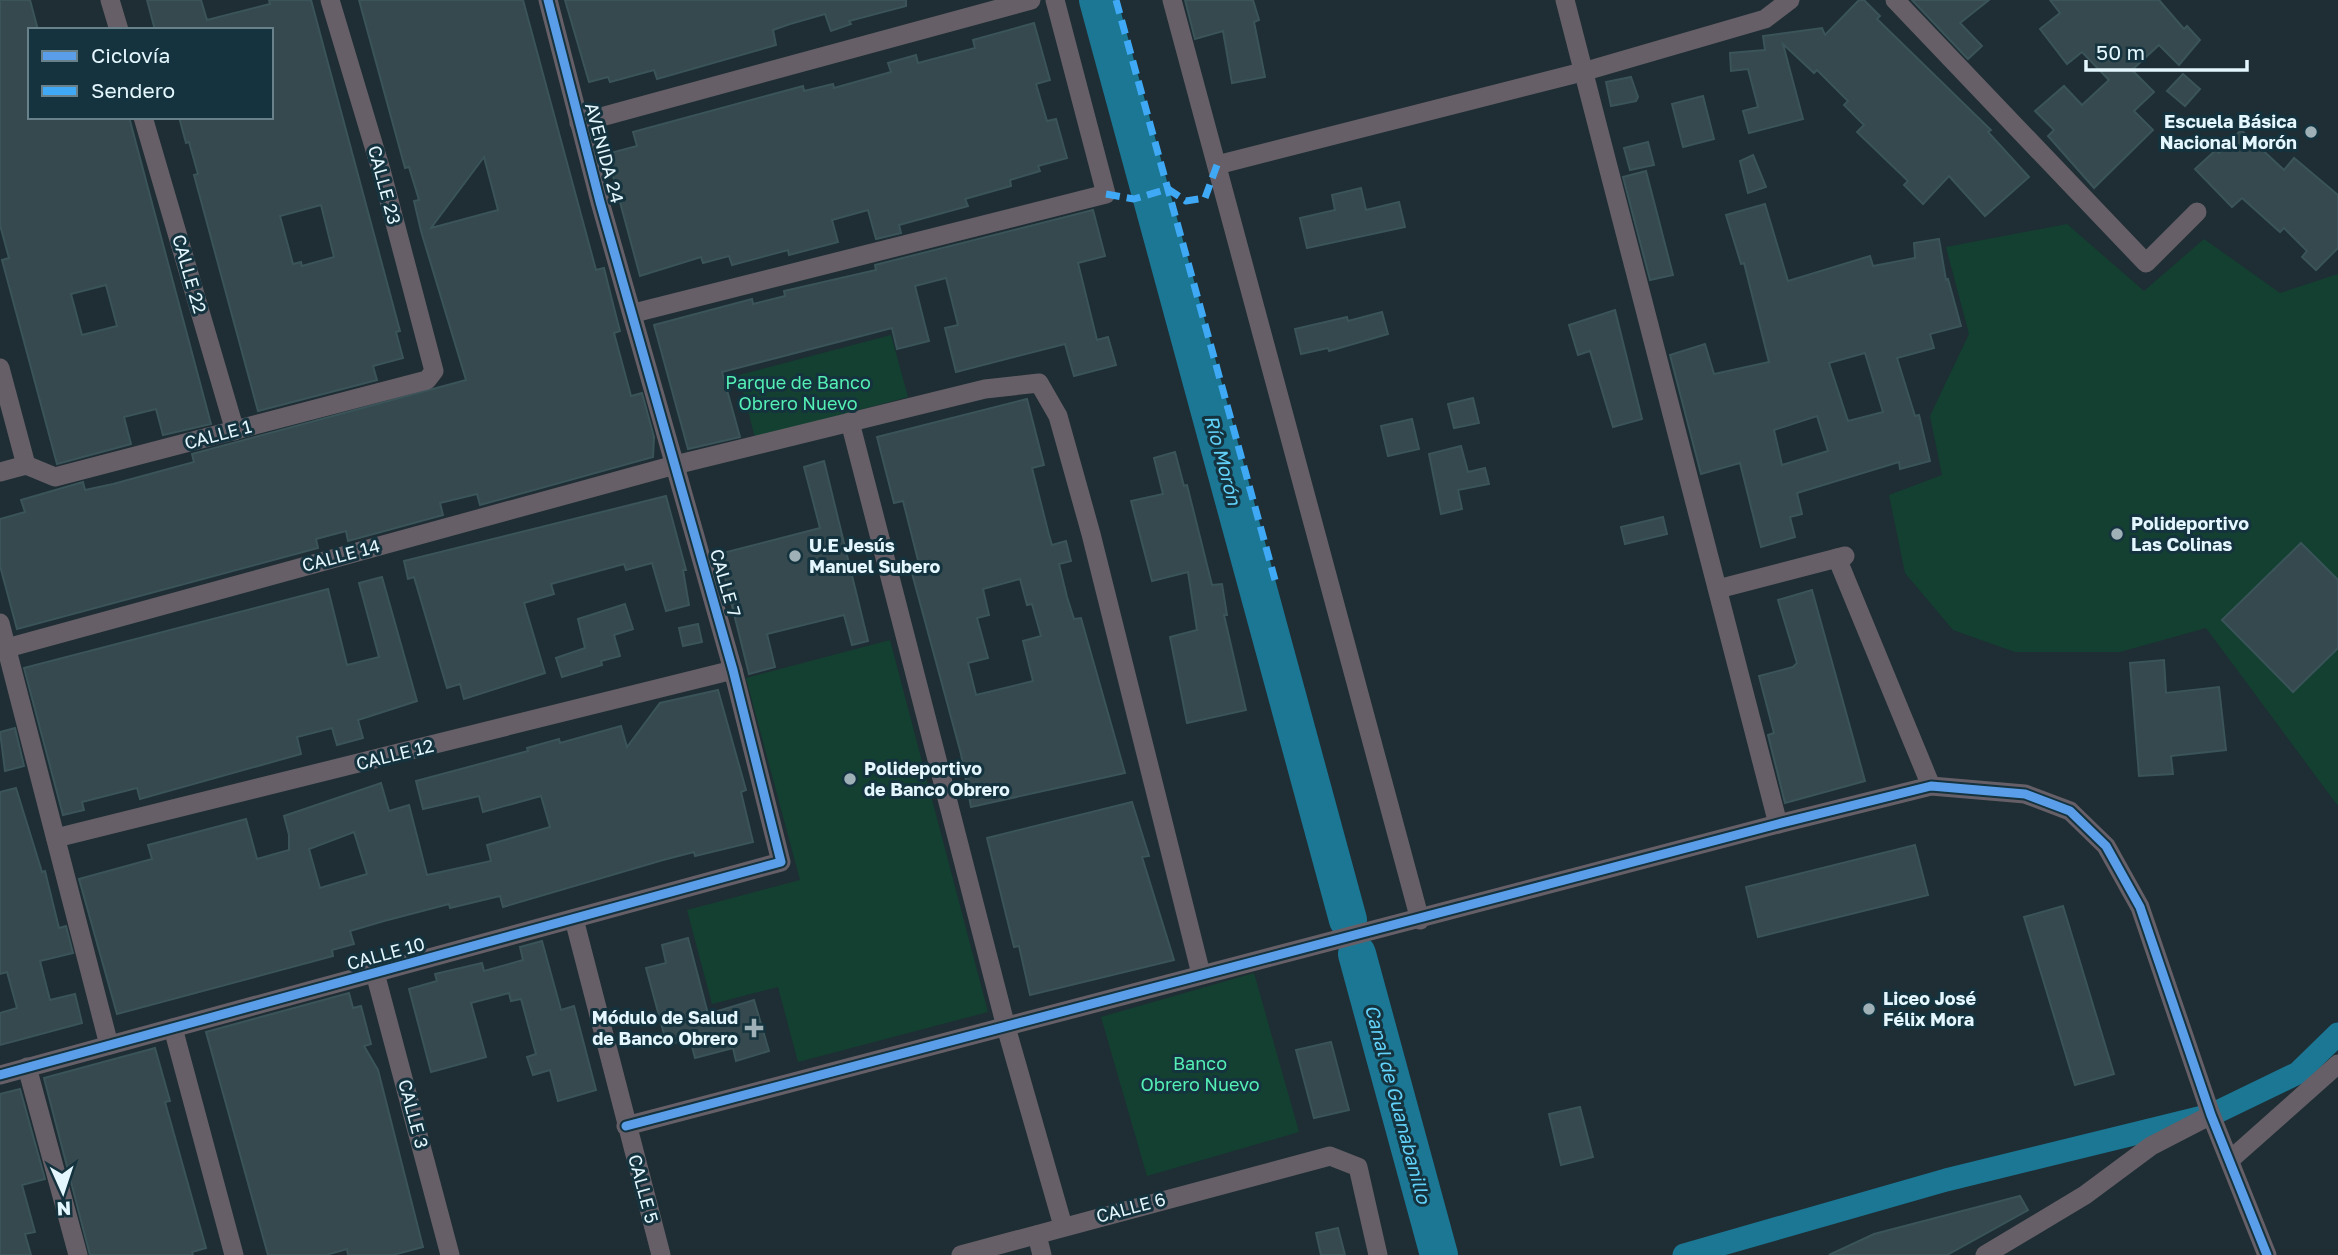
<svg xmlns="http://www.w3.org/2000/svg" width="2338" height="1255" font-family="'Golos Text',sans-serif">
<rect width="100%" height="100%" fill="#1e2e34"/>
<g fill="#144031">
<path d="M2067,224L2144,291L2204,239L2280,293L2338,274V806L2206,628L2120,652H2015L1953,630L1905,573L1889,495L1942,475L1930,416L1969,334L1946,247Z"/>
<path d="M891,335L908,397L755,438L739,375Z"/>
<path d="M890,640L988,1012L798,1062L778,987L712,1004L687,910L800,880L746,678Z"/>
<path d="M1254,973L1299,1132L1147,1176L1101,1017Z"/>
</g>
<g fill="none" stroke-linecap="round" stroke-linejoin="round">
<path stroke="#1b7794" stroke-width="23" d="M1684,1255L1946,1180L2211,1115L2298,1073L2338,1034"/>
<g stroke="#1b7794" stroke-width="38">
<path d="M1098,0L1348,920"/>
<path d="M1357,954L1439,1255"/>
</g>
</g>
<g fill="#35494e" stroke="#3a5459" stroke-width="2" fill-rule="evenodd">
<path d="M0,0H30L38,30H30V117H129L211,424L163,435L156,409L124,417L131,444L57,464L2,260L9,258L0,225ZM106,285L117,326L82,335L71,294Z"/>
<path d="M147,0H201L207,20L270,4L269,0H311L400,331L396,332L403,358L373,366L377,380L258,411L194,175L198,174L189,142L186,143L179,117H271V30H155ZM321,205L334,257L302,266L301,262L293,264L280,216Z"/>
<path d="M359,0H523L596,270L604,268L612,300L620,331L614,333L631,396L642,393L654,437L653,457L480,505L477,494L440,503L443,515L348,541L346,531L316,539L318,548L17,629L0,566V519L25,512L21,500L83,482L85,490L113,484L194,462L192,454L466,380L421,231L414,201L419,200L409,167L405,168ZM484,157L498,210L431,228Z"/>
<path d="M565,0H906V6L849,21L851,24L831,31L825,14L790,24L773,30L776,45L657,79L654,70L610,82L608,77L589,82Z"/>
<path d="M1185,0H1253L1259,20L1254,22L1265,77L1232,83L1223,31L1195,39Z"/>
<path d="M1859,0H1864L1880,16L1877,19L1991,130L1988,132L2029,177L1985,216L1949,176L1923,204L1904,185L1908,181L1857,132L1864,125L1844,105L1848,101L1817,70L1814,73L1783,44L1803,119L1749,133L1743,111L1758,107L1748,69L1731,71L1730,53L1765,50L1763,36L1822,28L1825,35Z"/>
<path d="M1912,0H1989L1960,23L1982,46L1968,59Z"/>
<path d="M2050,0H2159L2184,29L2187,26L2200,40L2179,65L2159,45L2132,70L2154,92L2134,111L2153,130L2094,188L2048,136L2054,130L2035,111L2064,86L2082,105L2109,80L2082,52L2067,64L2040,29L2060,13Z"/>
<path d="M1034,23L1050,80L1036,84L1047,121L1056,119L1067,158L1038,166L1040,171L1010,180L1011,186L965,199L968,206L899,225L901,233L876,239L868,210L832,220L838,242L789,255L788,250L732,265L729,256L703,263L701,257L640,276L607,154L637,146L633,132L803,86L804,91L833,84L834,88L891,72L888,63L916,55L918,63L975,48L973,40Z"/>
<path d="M2183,74L2200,89L2185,106L2167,91Z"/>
<path d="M1631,77L1638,97L1636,101L1611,106L1606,82Z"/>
<path d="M1703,96L1714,139L1683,147L1672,104Z"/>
<path d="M2241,130L2284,170L2294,158L2338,195V248L2316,270L2302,257L2307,251L2284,228L2280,232L2242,198L2232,207L2195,169L2216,150L2219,153Z"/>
<path d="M1648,142L1654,165L1630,170L1624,148Z"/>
<path d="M1753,155L1766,187L1748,193L1740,161Z"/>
<path d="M1646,171L1673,275L1650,280L1623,177Z"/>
<path d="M1361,188L1366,210L1399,202L1405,227L1307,248L1300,218L1335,210L1332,195Z"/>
<path d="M1765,204L1788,281L1870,256L1873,266L1915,258L1914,243L1939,239L1946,280L1948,279L1961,326L1930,334L1934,348L1897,358L1915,416L1919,415L1930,461L1900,469L1899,462L1797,493L1802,514L1790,517L1795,537L1761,547L1740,463L1701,474L1670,355L1705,344L1714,374L1769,362L1744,263L1741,264L1726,215ZM1865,353L1883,412L1848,421L1829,363ZM1817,416L1828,451L1782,465L1774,430Z"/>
<path d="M1093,210L1105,256L1078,263L1097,340L1108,337L1116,365L1074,376L1065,344L956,372L945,328L958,325L946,278L915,286L929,341L897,349L892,328L722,372L740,437L688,449L654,325L752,299L753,304L785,296L784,291L876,270L875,265Z"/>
<path d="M1615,310L1642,419L1613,427L1590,351L1578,355L1569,325Z"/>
<path d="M1382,312L1388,334L1329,351L1328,348L1301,354L1295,329L1347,317L1348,321Z"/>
<path d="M1473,398L1479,423L1454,428L1448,404Z"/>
<path d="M1027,399L1044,465L1032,468L1049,535L1052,545L1066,541L1071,561L1059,564L1067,597L1074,619L1081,618L1125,773L971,807L961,754L910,566L919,564L903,501L894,503L877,437ZM1020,579L1027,605L1032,604L1041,636L1023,641L1033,681L976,695L968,663L988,658L977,618L989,615L983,589Z"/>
<path d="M1412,419L1419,449L1388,456L1381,426Z"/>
<path d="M1461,446L1468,472L1485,468L1489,484L1458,490L1462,509L1441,514L1429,454Z"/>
<path d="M1175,452L1184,486L1187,485L1212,585L1222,584L1227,615H1224L1246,710L1187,723L1170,637L1197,630L1188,572L1152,581L1131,501L1163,494L1154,458Z"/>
<path d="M824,461L868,641L852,645L844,615L767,634L775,667L749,674L719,554L820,528L804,467Z"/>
<path d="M666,496L686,570H683L689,605L666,611L652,563L626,570L624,564L551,584L554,594L524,603L545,673L464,699L460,684L447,688L414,577L408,579L404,561Z"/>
<path d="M1663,517L1667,534L1625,544L1621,527Z"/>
<path d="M2301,543L2338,580V648L2293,692L2222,620Z"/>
<path d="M382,577L417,701L358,720L363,738L337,745L332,728L297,737L301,754L140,799L137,788L82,802L84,810L63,815L24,668L328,589L347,665L379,657L359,583Z"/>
<path d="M1812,590L1865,781L1785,803L1768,735L1774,733L1759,676L1793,667L1797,663L1778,600Z"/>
<path d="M625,604L633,629L614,635L620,656L601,661L602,665L562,677L556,658L585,648L578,619Z"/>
<path d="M698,624L702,642L683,646L679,628Z"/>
<path d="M2164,660L2166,693L2219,687L2226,750L2171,756L2173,774L2139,776L2130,663Z"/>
<path d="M718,690L746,790L741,792L753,842L695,856L694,852L663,860L503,907L500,896L450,908L449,904L384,921L350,931L354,944L332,950L333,956L117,1014L79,879L152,859L148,845L246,819L257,859L289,850V835L284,816L381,783L389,811L409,805L427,875L491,861L487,845L550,827L541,796L483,812L479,796L423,809L416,781L528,751L527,748L559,739L560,743L621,726L627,747L660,703ZM354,832L367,874L320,888L309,849Z"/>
<path d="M15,728L24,766L5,771L0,732Z"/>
<path d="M16,788L42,872L45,871L59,928L66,926L73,953L40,961L50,1000L75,994L82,1023L0,1045V1013L17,1008L7,972L0,974V792Z"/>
<path d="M1132,802L1149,856L1142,857L1174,960L1030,995L1019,946L1014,947L987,838Z"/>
<path d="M1915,845L1928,895L1758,937L1746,887Z"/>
<path d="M2063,906L2114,1074L2075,1085L2024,917Z"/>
<path d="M688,938L708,1014L754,1000L769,1051L736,1061L733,1048L695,1058L690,1039L667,1045L646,968L666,963L662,945Z"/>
<path d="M542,941L561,1010L574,1006L596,1090L558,1101L550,1070L533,1075L527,1057L536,1054L521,999L511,1001L509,993L471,1003L486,1057L431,1072L409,989L437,981L435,974L482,963L484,971L523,960L520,947Z"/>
<path d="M349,993L353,1008L361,1006L371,1044L364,1046L378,1070L423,1247L393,1255H348L347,1249L326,1255H268L206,1032Z"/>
<path d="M1331,1042L1349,1110L1314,1118L1296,1050Z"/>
<path d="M155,1048L170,1101L165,1102L206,1248L192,1252L193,1255H90L44,1078Z"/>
<path d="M20,1089L45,1179L22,1185L35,1232L25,1234L31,1255H0V1094Z"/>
<path d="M1580,1107L1593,1157L1561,1165L1549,1114Z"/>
<path d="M2020,1196L2028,1210L1947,1255H1829L1874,1234Z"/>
<path d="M1338,1228L1345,1255H1321L1316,1233Z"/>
</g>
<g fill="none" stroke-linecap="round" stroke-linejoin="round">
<g stroke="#665f67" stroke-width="19">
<path d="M110,0L119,30"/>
<path d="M1172,0L1420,920"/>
<path d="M1565,0L1778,824"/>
<path d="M1895,0L2146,263L2197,212"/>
<path d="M143,117L235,431"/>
<path d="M579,123L1031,0"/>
<path d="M1217,165L1586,71L1765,19L1790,0"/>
<path d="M634,313L1106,194L1055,0"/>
<path d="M0,368L26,465"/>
<path d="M850,422L1006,1027L1063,1226"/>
<path d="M0,472L26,465L55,477L427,380L434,371L381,170L330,0"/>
<path d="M1837,558L1931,786"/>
<path d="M1718,589L1845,556"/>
<path d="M0,623L109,1045"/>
<path d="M7,648L675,465L985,389L1039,383L1058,416L1091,534L1201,974"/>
<path d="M56,838L733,670"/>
<path d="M574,919L661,1255"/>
<path d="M375,973L450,1255"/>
<path d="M173,1028L234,1255"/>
<path d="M27,1067L78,1255"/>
<path d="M0,1075L781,862L733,670L600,202L548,0"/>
<path d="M626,1126L1778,824L1931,786L2025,794L2070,811L2106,846L2140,907L2211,1115L2267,1255"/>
<path d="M2230,1160L2338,1064"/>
<path d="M1037,1235L1042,1255"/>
<path d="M961,1255L1330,1156L1358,1167L1378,1255"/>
<path d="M1985,1255L2085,1195L2151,1146L2211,1115"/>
</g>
<g stroke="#3fa9f5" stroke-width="7" stroke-dasharray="14 7" stroke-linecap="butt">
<path d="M1116,0L1275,580"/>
<path d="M1106,194L1134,199L1168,189L1186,201L1205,198L1217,165"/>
</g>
<defs>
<g id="cycleway">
<path d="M0,1075L781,862L733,670L600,202L548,0"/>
<path d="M626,1126L1778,824L1931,786L2025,794L2070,811L2106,846L2140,907L2211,1115L2267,1255"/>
</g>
</defs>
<use href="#cycleway" stroke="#14333e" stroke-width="13"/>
<use href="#cycleway" stroke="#5a9eea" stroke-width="9"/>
</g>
<g fill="#9fb1b7" stroke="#14333e" stroke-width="2.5">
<circle cx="2311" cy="132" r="7"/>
<circle cx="2117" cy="534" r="7"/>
<circle cx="795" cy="556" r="7"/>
<circle cx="850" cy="779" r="7"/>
<circle cx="1869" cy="1009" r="7"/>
<path d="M750.5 1017.5h7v7h7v7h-7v7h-7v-7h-7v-7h7z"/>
</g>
<g text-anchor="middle" stroke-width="6" stroke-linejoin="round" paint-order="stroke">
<g font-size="18" font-weight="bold" fill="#e5f7fe" stroke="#14333e" text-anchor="start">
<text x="2297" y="128" text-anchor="end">Escuela Básica<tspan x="2297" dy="21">Nacional Morón</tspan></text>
<text x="2131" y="530">Polideportivo<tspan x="2131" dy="21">Las Colinas</tspan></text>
<text x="809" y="552">U.E Jesús<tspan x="809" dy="21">Manuel Subero</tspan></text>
<text x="864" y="775">Polideportivo<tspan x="864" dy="21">de Banco Obrero</tspan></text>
<text x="1883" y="1005">Liceo José<tspan x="1883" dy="21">Félix Mora</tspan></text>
<text x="738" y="1024" text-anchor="end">Módulo de Salud<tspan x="738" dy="21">de Banco Obrero</tspan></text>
</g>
<g font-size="18" fill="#e5f7fe" stroke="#14333e">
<text transform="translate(604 153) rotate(75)" y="6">AVENIDA 24</text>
<text transform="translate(384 185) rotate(75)" y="6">CALLE 23</text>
<text transform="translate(189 274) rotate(74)" y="6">CALLE 22</text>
<text transform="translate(218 435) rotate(-15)" y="6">CALLE 1</text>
<text transform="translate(341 556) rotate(-15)" y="6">CALLE 14</text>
<text transform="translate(725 583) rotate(74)" y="6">CALLE 7</text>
<text transform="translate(395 755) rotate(-14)" y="6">CALLE 12</text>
<text transform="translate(386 954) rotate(-15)" y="6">CALLE 10</text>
<text transform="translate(413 1114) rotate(75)" y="6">CALLE 3</text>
<text transform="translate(643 1189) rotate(75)" y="6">CALLE 5</text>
<text transform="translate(1131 1208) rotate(-15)" y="6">CALLE 6</text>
</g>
<g font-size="18" fill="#55efb6" stroke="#14333e">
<text x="798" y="389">Parque de Banco<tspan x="798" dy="21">Obrero Nuevo</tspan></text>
<text x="1200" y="1070">Banco<tspan x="1200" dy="21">Obrero Nuevo</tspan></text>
</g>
<g font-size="19" font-style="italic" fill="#63d2fa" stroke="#14333e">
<text transform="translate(1223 460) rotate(75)" y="7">Río Morón</text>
<text transform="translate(1398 1104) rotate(75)" y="7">Canal de Guanabanillo</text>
</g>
</g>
<rect x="28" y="28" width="245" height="91" fill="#14333e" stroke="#68818b" stroke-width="2"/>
<rect x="42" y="51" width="35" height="10" fill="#5a9eea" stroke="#68818b" stroke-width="2"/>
<text x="91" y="63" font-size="21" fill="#e5f7fe">Ciclovía</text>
<rect x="42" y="86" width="35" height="10" fill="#3fa9f5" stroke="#68818b" stroke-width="2"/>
<text x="91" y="98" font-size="21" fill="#e5f7fe">Sendero</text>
<g transform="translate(63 1192) rotate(177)" stroke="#14333e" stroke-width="5" paint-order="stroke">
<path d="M0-5L12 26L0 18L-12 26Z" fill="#e5f7fe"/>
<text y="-10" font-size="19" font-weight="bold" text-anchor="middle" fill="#e5f7fe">N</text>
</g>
<path d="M2086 60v10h161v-10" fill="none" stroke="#e5f7fe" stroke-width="3.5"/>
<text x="2096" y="60" font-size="21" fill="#e5f7fe" stroke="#14333e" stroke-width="5" paint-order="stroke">50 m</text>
</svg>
